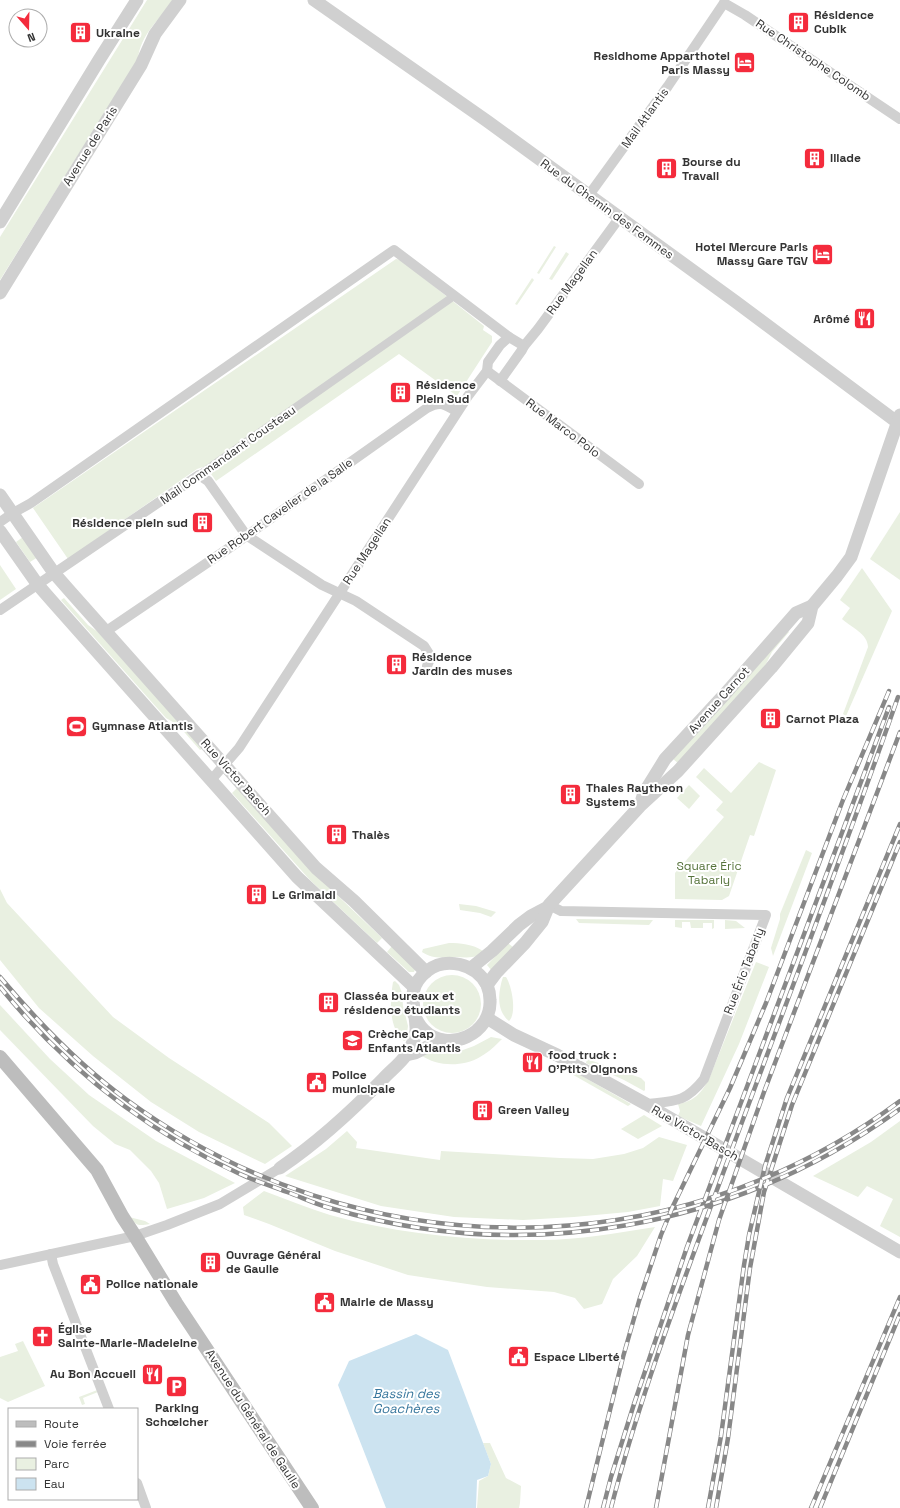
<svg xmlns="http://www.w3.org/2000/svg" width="900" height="1508" font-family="'Space Grotesk',sans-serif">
<rect width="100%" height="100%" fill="#fff"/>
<g fill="#e9f0e1">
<path d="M147,0H175C160,18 140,35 138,59L0,280V237Z"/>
<path d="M554,246L556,247L539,274L537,273Z"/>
<path d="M566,252L569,254L552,280L549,279Z"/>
<path d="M396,259L401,260L484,326L483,330L492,336V342L457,396L399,354L216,481L209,471L203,467L197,469L68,559L33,508Z"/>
<path d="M532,278L534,280L517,305L515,304Z"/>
<path d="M900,512V580L870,559Z"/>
<path d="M23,537L38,557L30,562L16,542Z"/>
<path d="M0,565L16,589L0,600Z"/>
<path d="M862,568L892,611L846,716L843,714L868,647C868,634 851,627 842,619L850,608L840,600Z"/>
<path d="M64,598L88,625L98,632L203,748L200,750L178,725L166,718L61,600Z"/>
<path d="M788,631L789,632L772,652L764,668L679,764L673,759Z"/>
<path d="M759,762L776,770L754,836L750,835L729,896L722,900L675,899V873L724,817L716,810L723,802L696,777L704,768L731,793Z"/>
<path d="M689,785L700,796L689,809L677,798Z"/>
<path d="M237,788L315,874L382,938L377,943L310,880L232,793Z"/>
<path d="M806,850L812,853L773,956L771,948L780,919V914Z"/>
<path d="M0,889L7,903L113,1017L169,1058L269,1123L292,1146L265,1164L199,1132L151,1102L93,1056L39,1008L0,960Z"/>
<path d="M459,904L476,906L496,912L491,917L480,913L460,910Z"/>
<path d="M576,919L653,920L649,925L579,923Z"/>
<path d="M675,920H714V928L712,929V923H703V928H691L690,922H682V928L675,927Z"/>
<path d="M725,920L736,921L745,928L725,929Z"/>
<path d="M449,943C460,943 473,944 483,951C479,954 477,957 472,957C467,958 461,957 456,957C444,957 434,960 422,952L423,949Z"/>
<path d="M508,943L514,948L492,971L487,965Z"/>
<path d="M392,946L416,967L414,972H409L387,952Z"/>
<path d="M756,962L769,967L739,1044L701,1126L678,1116L680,1111L678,1104C695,1101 701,1093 709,1079Z"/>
<circle cx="452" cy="1004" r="29"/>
<path d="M503,977H506C512,986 517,1014 509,1021C496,1011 498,992 503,977Z"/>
<path d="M395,981L399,985L402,993L403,1006L408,1026L406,1040L404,1041C388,1027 390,1001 393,982Z"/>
<path d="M0,1005L50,1059L89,1095L156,1141L235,1183L204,1198L167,1209L159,1183L151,1171L130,1150L115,1144L93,1126L0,1030Z"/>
<path d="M491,1037L502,1039C495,1046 489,1052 480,1057C463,1067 437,1067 421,1055L437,1050L447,1051L463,1050L474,1046Z"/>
<path d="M587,1059L641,1078L645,1082V1090L644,1091L624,1080L588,1064L586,1063Z"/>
<path d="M561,1064L631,1104L628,1106L561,1068Z"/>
<path d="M644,1115L662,1126L638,1139L621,1129Z"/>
<path d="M900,1121V1237L880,1226L893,1199L867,1186L858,1197L813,1176L871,1142Z"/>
<path d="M347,1131L357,1142L356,1148L440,1160L441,1151L560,1158L593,1159L624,1154L643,1148L659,1137L687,1145L673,1181L663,1179L660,1206L628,1212L574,1217L523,1220L454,1217L381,1206L285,1176L326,1149Z"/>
<path d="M264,1191C286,1199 308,1208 330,1215C398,1234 470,1241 541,1240C579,1240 617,1233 655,1227L637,1256L613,1279L602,1304L584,1309L575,1298L554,1292L487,1287L408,1275L335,1251L269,1224L244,1215L243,1207Z"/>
<path d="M129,1217L145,1221L150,1224C138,1226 137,1226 129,1217Z"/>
<path d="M23,1341L45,1386L8,1402L0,1398V1357L18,1351L15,1344Z"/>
<path d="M100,1389L98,1392L83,1398L85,1404L82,1405L79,1397Z"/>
<path d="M483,1443H490L506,1478L521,1486L520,1503L519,1508H477L479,1481L488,1476L491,1464Z"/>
</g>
<path fill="#cce3f0" d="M416,1334L448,1350L491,1464L488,1476L477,1480L476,1508H386L338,1385L349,1361Z"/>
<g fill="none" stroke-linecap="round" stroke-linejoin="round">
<path stroke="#d0d0d0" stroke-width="8" d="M199,475L454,296"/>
<g stroke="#d0d0d0" stroke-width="10">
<path d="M724,3L745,15L900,119"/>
<path d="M589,195L668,86L724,3"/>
<path d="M487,371L639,484"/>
<path d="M500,381L522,350L524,346L538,329L620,217"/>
<path d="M0,522L13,513L31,503L394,250L509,337"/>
<path d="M0,610L199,475L208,481L246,535L322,585L356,601L424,646L431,657L427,666"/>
<path d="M105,632L232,546L427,408C441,401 445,404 457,412"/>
<path d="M212,779L239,748L468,396L487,371L488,362L500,345L509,337L524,346"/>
<path d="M549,905L561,911L766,915L704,1079C685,1103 675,1101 646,1104"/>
<path d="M51,1254L53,1264L109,1409"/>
<path d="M0,1265L135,1236L167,1225L220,1204L280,1168"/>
<path d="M137,1483L146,1508"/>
</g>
<g stroke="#d0d0d0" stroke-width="13">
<path d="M314,0L487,121L736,302L897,422"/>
<path d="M0,222L99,60L137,0"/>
<path d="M0,293L141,65L155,34L180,0"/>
<path d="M0,495L54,573L68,589L316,868L354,901L426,972"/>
<path d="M0,531L38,585L52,601L297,877L414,987"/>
<path d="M642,799L644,793L665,759L725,694L796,613L812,606"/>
<path d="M471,968L492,951L519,925L531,916L548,907"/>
<path d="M487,985L496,973L525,943L542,922L549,905L640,806L678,771L771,668L808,623L812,606L837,576L851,557L900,415"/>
<path d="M487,1018L514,1035L557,1055L646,1104L900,1252"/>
<path d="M406,1055L415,1053L429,1046L447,1042"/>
<path d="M280,1168C318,1142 351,1112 383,1079C390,1071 400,1064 406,1055C411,1048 417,1035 416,1027C415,1004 405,989 427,971C446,956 476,964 487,985C489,990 490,995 490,1000C492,1034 448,1054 424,1030C419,1026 417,1020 414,1015"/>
</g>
<path stroke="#bdbdbd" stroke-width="14" d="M0,1057L97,1170L122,1216L135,1236L176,1303L312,1508"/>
<defs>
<g id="rail">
<path d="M0,977C38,1022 79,1065 127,1100C357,1268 670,1272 900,1101"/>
<path d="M0,987C65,1067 146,1131 240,1174C255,1181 272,1186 287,1192C301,1197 315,1204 330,1208C525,1266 735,1229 900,1109"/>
<path d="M586,1508L623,1357L639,1301L661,1235L673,1206L730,1088L766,1003L843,800L889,691"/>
<path d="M603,1508L611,1477L634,1404L687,1247L889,707"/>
<path d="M611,1508C641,1392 684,1280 725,1168C783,1011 843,855 898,697"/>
<path d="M656,1508L688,1335L719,1220L764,1092L900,732"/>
<path d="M708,1508L721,1436L744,1265L749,1235L765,1166L787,1098L900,824"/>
<path d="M716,1508L728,1438L750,1268L764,1192L792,1105L900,842"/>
<path d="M811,1508L900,1297"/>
<path d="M820,1508L900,1314"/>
</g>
</defs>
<use href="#rail" stroke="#888" stroke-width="4.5"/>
<use href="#rail" stroke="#fff" stroke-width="3" stroke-dasharray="9" stroke-linecap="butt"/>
</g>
<defs>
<symbol id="building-square" viewBox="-11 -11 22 22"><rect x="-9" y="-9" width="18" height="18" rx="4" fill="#f42b3c" stroke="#fff"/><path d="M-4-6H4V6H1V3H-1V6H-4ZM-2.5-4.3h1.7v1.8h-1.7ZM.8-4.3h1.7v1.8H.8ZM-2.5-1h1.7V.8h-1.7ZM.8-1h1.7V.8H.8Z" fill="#fff"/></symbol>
<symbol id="hotel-square" viewBox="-11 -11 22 22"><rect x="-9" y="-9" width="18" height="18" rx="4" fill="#f42b3c" stroke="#fff"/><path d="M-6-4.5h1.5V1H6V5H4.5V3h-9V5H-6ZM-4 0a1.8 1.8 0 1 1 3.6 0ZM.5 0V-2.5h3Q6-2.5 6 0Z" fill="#fff"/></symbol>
<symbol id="restaurant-square" viewBox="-11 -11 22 22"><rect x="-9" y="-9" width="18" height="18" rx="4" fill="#f42b3c" stroke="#fff"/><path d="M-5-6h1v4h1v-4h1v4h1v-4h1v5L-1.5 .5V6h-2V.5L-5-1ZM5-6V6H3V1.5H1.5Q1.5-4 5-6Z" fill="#fff"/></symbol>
<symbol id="stadium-square" viewBox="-11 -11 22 22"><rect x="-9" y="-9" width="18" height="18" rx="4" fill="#f42b3c" stroke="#fff"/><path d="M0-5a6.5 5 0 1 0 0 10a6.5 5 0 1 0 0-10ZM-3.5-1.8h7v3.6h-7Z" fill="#fff"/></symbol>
<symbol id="school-square" viewBox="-11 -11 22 22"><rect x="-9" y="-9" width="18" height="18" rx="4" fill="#f42b3c" stroke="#fff"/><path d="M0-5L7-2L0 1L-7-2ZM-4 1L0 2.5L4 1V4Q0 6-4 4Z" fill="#fff"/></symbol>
<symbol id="civic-square" viewBox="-11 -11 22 22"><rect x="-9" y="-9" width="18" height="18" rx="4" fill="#f42b3c" stroke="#fff"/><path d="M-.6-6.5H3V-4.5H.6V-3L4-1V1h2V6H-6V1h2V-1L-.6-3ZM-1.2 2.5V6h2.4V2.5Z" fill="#fff"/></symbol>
<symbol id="church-square" viewBox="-11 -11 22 22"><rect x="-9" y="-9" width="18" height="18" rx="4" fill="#f42b3c" stroke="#fff"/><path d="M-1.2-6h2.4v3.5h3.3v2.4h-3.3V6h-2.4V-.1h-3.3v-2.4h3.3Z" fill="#fff"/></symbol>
<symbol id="parking-square" viewBox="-11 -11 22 22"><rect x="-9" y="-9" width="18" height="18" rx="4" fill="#f42b3c" stroke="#fff"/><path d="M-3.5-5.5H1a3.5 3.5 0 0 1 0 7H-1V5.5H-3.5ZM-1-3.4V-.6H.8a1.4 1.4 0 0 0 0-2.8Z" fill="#fff"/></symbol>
</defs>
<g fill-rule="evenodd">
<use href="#building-square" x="786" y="10" width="25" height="25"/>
<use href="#building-square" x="68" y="20" width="25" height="25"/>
<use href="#hotel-square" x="732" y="50" width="25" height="25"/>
<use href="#building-square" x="802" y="146" width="25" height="25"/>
<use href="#building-square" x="654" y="156" width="25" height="25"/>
<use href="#hotel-square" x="810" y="242" width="25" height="25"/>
<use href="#restaurant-square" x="852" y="306" width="25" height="25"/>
<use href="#building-square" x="388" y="380" width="25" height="25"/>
<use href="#building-square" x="190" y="510" width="25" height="25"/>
<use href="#building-square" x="384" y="652" width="25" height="25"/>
<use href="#building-square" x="758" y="706" width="25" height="25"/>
<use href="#stadium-square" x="64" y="714" width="25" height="25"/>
<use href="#building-square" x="558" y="782" width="25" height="25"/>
<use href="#building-square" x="324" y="822" width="25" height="25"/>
<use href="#building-square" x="244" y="882" width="25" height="25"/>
<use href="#building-square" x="316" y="990" width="25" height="25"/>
<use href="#school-square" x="340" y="1028" width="25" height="25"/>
<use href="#restaurant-square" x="520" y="1050" width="25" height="25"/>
<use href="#civic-square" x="304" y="1070" width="25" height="25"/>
<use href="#building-square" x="470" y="1098" width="25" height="25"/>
<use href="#building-square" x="198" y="1250" width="25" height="25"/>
<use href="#civic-square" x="78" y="1272" width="25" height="25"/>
<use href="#civic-square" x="312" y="1290" width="25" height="25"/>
<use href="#church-square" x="30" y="1324" width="25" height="25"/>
<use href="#civic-square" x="506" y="1344" width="25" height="25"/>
<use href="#restaurant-square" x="140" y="1362" width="25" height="25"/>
<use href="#parking-square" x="164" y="1374" width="25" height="25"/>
</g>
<g text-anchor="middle" stroke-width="4" stroke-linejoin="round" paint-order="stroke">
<g font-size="12" font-weight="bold" fill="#333" stroke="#fff" text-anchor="start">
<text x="814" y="19">Résidence<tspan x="814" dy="14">Cubik</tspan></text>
<text x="96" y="37">Ukraine</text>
<text x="730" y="60" text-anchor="end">Residhome Apparthotel<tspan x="730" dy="14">Paris Massy</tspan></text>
<text x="830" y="162">Iliade</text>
<text x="682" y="166">Bourse du<tspan x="682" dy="14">Travail</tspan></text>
<text x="808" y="251" text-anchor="end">Hotel Mercure Paris<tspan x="808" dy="14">Massy Gare TGV</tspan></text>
<text x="850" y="323" text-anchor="end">Arômé</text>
<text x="416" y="389">Résidence<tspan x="416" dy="14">Plein Sud</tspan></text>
<text x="188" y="527" text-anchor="end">Résidence plein sud</text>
<text x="412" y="661">Résidence<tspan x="412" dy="14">Jardin des muses</tspan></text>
<text x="786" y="723">Carnot Plaza</text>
<text x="92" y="730">Gymnase Atlantis</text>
<text x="586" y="792">Thales Raytheon<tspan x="586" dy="14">Systems</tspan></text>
<text x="352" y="839">Thalès</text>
<text x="272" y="899">Le Grimaldi</text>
<text x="344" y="1000">Classéa bureaux et<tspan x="344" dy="14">résidence étudiants</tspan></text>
<text x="368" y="1038">Crèche Cap<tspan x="368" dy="14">Enfants Atlantis</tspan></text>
<text x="548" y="1059">food truck :<tspan x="548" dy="14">O'Ptits Oignons</tspan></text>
<text x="332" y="1079">Police<tspan x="332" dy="14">municipale</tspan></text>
<text x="498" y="1114">Green Valley</text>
<text x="226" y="1259">Ouvrage Général<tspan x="226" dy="14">de Gaulle</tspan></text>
<text x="106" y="1288">Police nationale</text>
<text x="340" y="1306">Mairie de Massy</text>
<text x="58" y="1333">Église<tspan x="58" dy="14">Sainte-Marie-Madeleine</tspan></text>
<text x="534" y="1361">Espace Liberté</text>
<text x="136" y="1378" text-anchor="end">Au Bon Accueil</text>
<text x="177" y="1412" text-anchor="middle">Parking<tspan x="177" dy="14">Schœlcher</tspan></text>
</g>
<g font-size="12" fill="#333" stroke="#fff">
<text transform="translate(813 60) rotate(34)" y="4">Rue Christophe Colomb</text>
<text transform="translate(645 118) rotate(-54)" y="4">Mail Atlantis</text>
<text transform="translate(90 146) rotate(-58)" y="4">Avenue de Paris</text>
<text transform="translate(607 209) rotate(36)" y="4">Rue du Chemin des Femmes</text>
<text transform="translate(572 282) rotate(-54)" y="4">Rue Magellan</text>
<text transform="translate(563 428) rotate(37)" y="4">Rue Marco Polo</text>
<text transform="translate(228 455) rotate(-35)" y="4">Mail Commandant Cousteau</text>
<text transform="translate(280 511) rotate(-35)" y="4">Rue Robert Cavelier de la Salle</text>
<text transform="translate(367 551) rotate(-57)" y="4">Rue Magellan</text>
<text transform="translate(719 700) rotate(-48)" y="4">Avenue Carnot</text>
<text transform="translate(236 777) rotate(48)" y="4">Rue Victor Basch</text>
<text transform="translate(744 971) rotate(-69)" y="4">Rue Éric Tabarly</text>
<text transform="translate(695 1133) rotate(30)" y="4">Rue Victor Basch</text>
<text transform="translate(253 1419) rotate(57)" y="4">Avenue du Général de Gaulle</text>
</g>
<g font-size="12" fill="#56733b" stroke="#fff">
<text x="709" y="870">Square Éric<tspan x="709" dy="14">Tabarly</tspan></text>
</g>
<g font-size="13" font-style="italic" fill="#38779d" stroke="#fff">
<text x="406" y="1398">Bassin des<tspan x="406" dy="15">Goachères</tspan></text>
</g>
</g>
<rect x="8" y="1408" width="130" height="92" fill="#ffffff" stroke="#adadad"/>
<rect x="16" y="1421" width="20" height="6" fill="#bdbdbd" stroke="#adadad"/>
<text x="44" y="1428" font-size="12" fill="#333333">Route</text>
<rect x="16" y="1441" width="20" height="6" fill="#888888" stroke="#adadad"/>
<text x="44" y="1448" font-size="12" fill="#333333">Voie ferrée</text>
<rect x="16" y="1458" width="20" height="12" fill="#e9f0e1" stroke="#adadad"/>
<text x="44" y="1468" font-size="12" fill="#333333">Parc</text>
<rect x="16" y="1478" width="20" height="12" fill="#cce3f0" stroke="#adadad"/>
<text x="44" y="1488" font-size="12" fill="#333333">Eau</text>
<g transform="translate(28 28) rotate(160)"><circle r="19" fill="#ffffff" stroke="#adadad"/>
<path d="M0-3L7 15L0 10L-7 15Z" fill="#f42b3c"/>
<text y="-6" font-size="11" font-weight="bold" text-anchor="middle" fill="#333333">N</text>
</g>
</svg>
